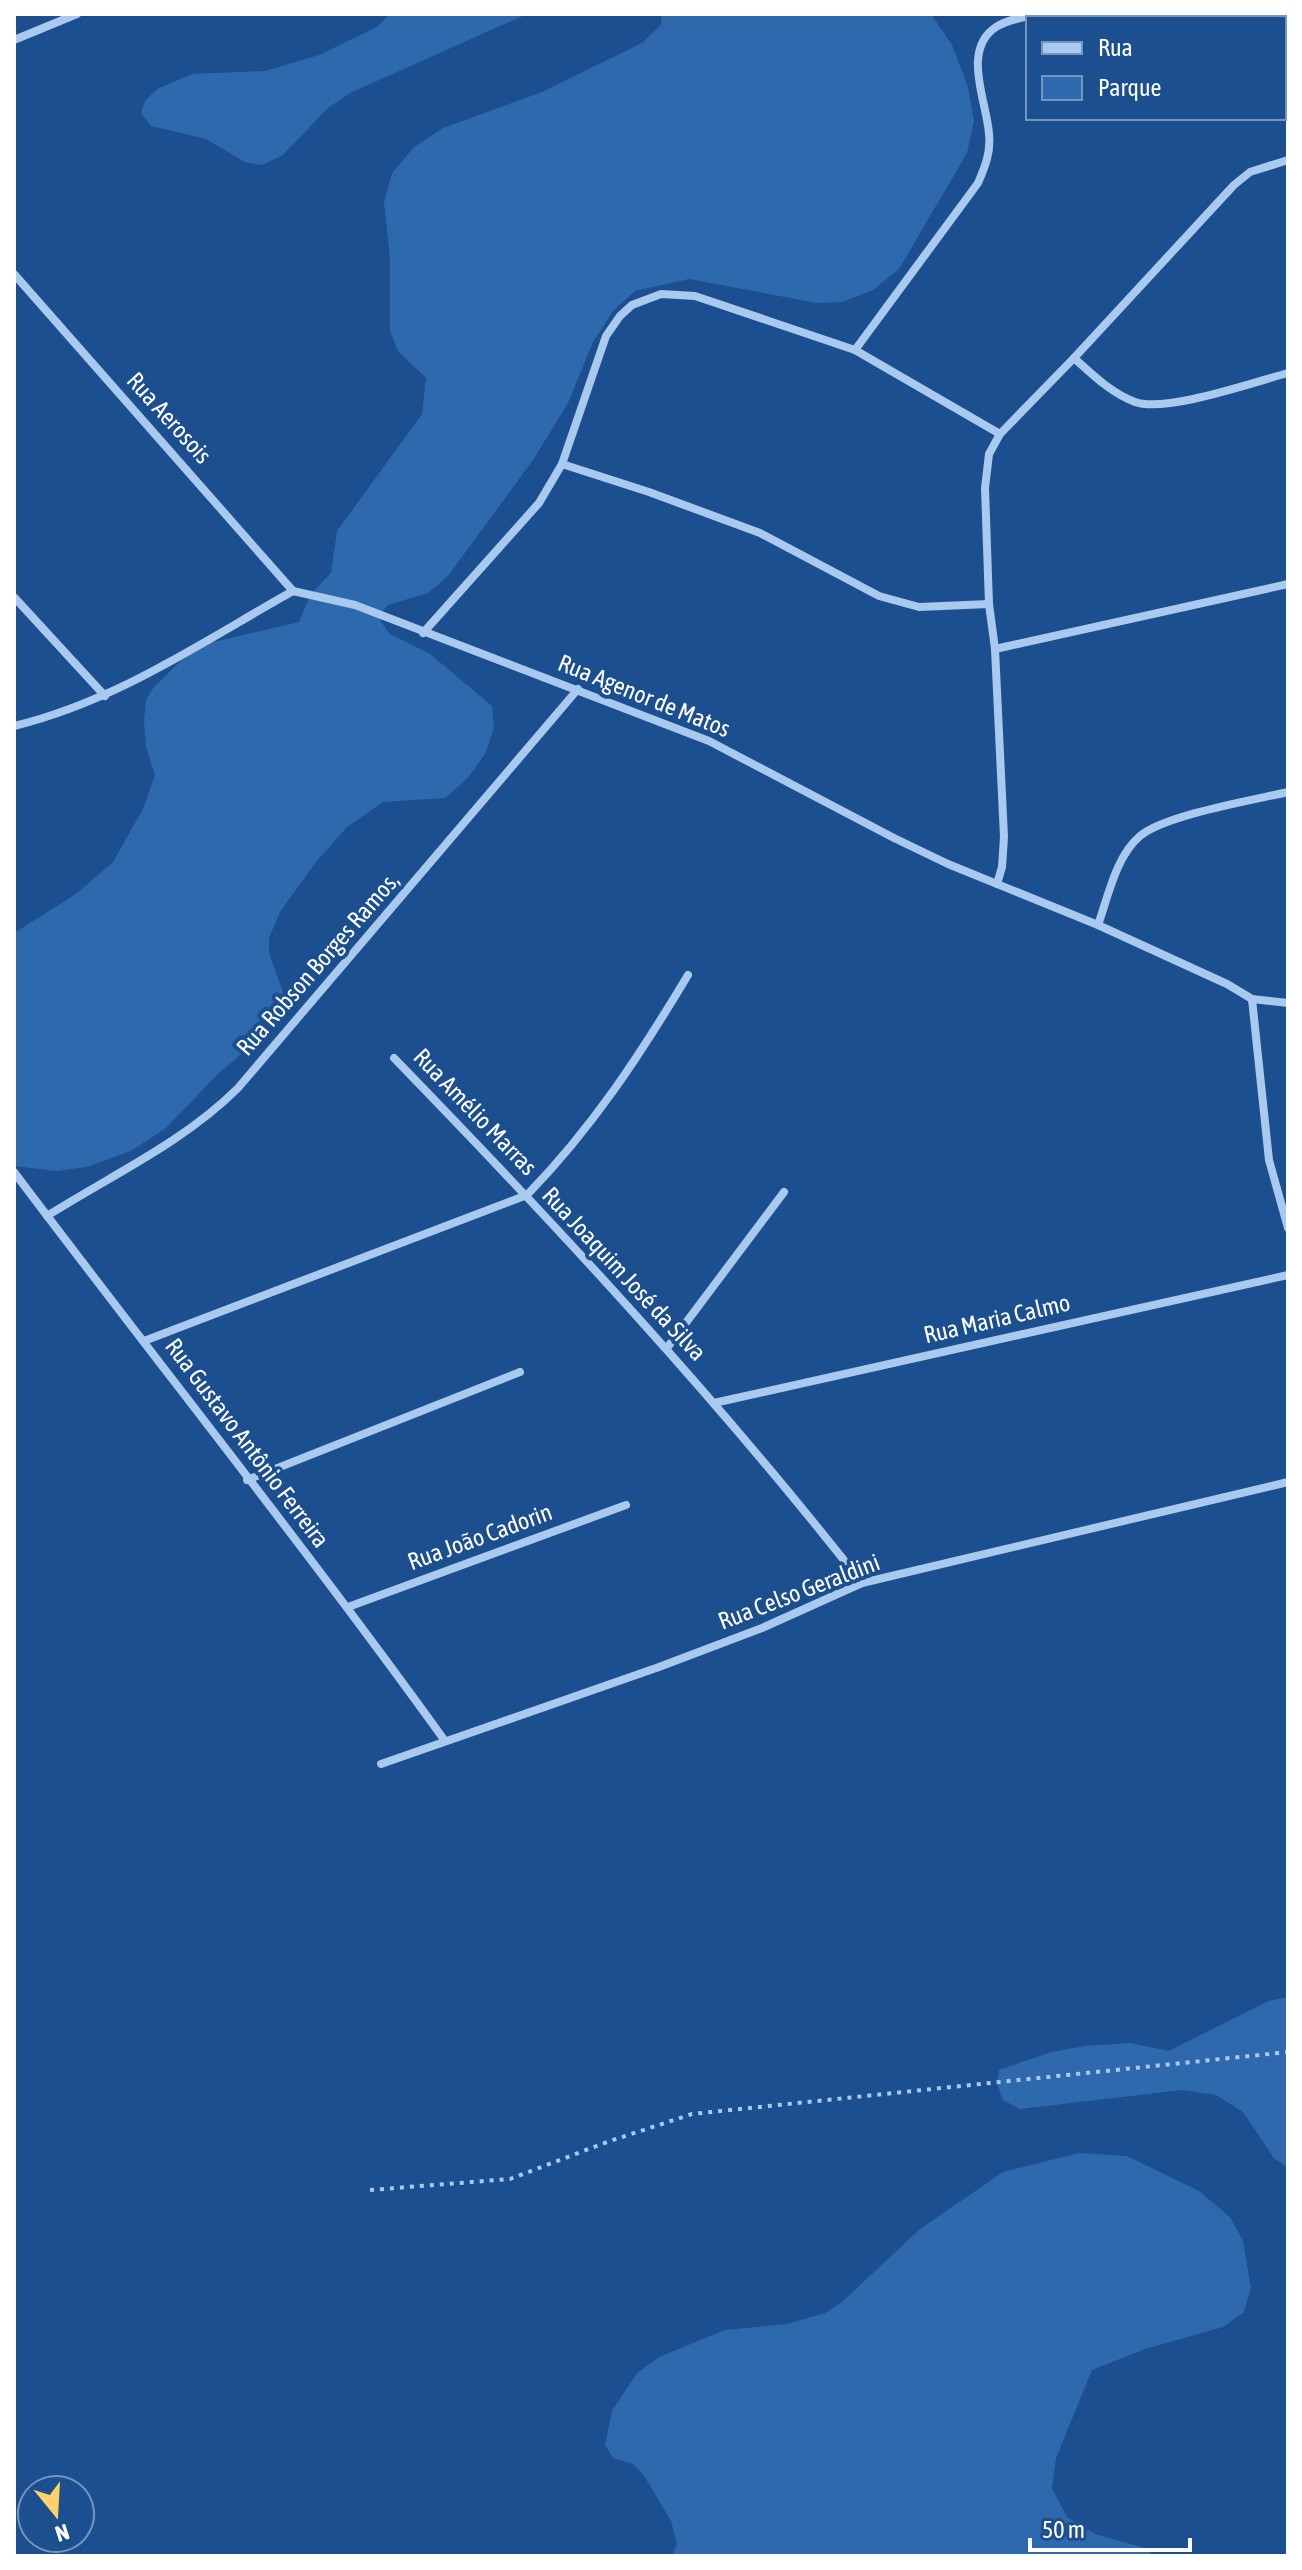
<svg xmlns="http://www.w3.org/2000/svg" width="1302" height="2570" font-family="'Asap Condensed',sans-serif">
<rect width="100%" height="100%" fill="#1b4f8f"/>
<g fill="#2e69ad">
<path d="M391,14H527L350,93L328,108L283,155L262,165L245,162L206,139L151,126L141,113L145,101L157,89L192,74L265,71L319,55L375,28Z"/>
<path d="M662,14H931L952,45L968,87L974,121L967,153L899,269L873,290L842,302L817,303L689,279L635,291L613,311L593,342L568,403L533,460L448,576L428,593L388,605L382,612L381,622L390,634L430,654L492,706L494,728L485,754L468,778L445,798L383,802L347,827L316,862L280,912L269,938V953L283,992L274,1020L257,1041L218,1074L166,1128L131,1151L87,1167L56,1171L14,1166V933L76,894L113,862L143,809L155,775L146,747L144,721L146,700L154,687L185,657L209,643L299,622L311,594L331,573L337,531L422,414L426,378L398,351L390,331V258L384,202L392,173L414,147L443,128L542,92L642,43L661,25Z"/>
<path d="M1288,1997V2168L1274,2158L1243,2112L1216,2095L1182,2090L1020,2109L1003,2100L997,2084L999,2070L1051,2052L1085,2046L1130,2043L1169,2051L1269,2001Z"/>
<path d="M1079,2153L1127,2156L1199,2191L1230,2217L1243,2241L1251,2288L1244,2312L1223,2327L1145,2349L1092,2370L1056,2458L1052,2488L1067,2517L1095,2534L1148,2549L1153,2556H672L677,2544L671,2521L643,2474L633,2464L613,2458L605,2445L612,2411L637,2373L659,2357L725,2330L787,2324L825,2313L842,2302L920,2229L1003,2172Z"/>
</g>
<g fill="none" stroke-linecap="round" stroke-linejoin="round">
<path stroke="#a9c9ee" stroke-width="4" stroke-dasharray="4 6" stroke-linecap="butt" d="M370,2190L510,2179L607,2142L692,2114L1288,2052"/>
<g stroke="#a9c9ee" stroke-width="8">
<path d="M14,40L77,14"/>
<path d="M14,274L293,591"/>
<path d="M855,350L978,183C985,167 991,152 989,134C987,102 961,50 996,27C1008,19 1026,17 1039,14"/>
<path d="M1074,358C1093,375 1111,393 1135,402C1166,413 1254,382 1288,373"/>
<path d="M562,464L649,492L760,533L879,596L919,607L989,604"/>
<path d="M14,597L105,696"/>
<path d="M423,633L539,503L562,464L606,336L620,316L632,305L661,294L695,296L855,350L1000,434"/>
<path d="M995,649L1288,584"/>
<path d="M14,726C117,701 202,642 293,591L355,605L709,741L894,838L948,864L1098,925L1227,984L1252,999L1288,1003"/>
<path d="M997,884L1002,867L1004,837L995,649L989,604L985,488L989,454L1000,434L1074,358L1234,185L1250,172L1288,160"/>
<path d="M1098,925C1108,897 1116,856 1140,836C1165,815 1253,800 1288,792"/>
<path d="M1252,999L1269,1160L1288,1228"/>
<path d="M394,1058C558,1227 717,1398 862,1583"/>
<path d="M14,1172C157,1362 306,1548 445,1741"/>
<path d="M47,1216C112,1175 184,1142 238,1088L578,689"/>
<path d="M144,1341L527,1195C593,1127 640,1055 688,975"/>
<path d="M667,1348L784,1192"/>
<path d="M714,1403L1288,1275"/>
<path d="M247,1480L520,1372"/>
<path d="M348,1607L626,1505"/>
<path d="M381,1764L659,1667L762,1628L862,1583L1288,1482"/>
</g>
</g>
<g text-anchor="middle" stroke-width="8" stroke-linejoin="round" paint-order="stroke">
<g font-size="24" fill="#fff" stroke="#1b4f8f">
<text transform="translate(169 418) rotate(48)" y="8">Rua Aerosois</text>
<text transform="translate(644 696) rotate(22)" y="8">Rua Agenor de Matos</text>
<text transform="translate(318 964) rotate(-49)" y="8">Rua Robson Borges Ramos,</text>
<text transform="translate(475 1112) rotate(46)" y="8">Rua Amélio Marras</text>
<text transform="translate(624 1274) rotate(47)" y="8">Rua Joaquim José da Silva</text>
<text transform="translate(997 1319) rotate(-13)" y="8">Rua Maria Calmo</text>
<text transform="translate(247 1443) rotate(53)" y="8">Rua Gustavo Antônio Ferreira</text>
<text transform="translate(480 1537) rotate(-20)" y="8">Rua João Cadorin</text>
<text transform="translate(799 1592) rotate(-21)" y="8">Rua Celso Geraldini</text>
</g>
</g>
<rect width="1302" height="2570" fill="none" stroke="#ffffff" stroke-width="32"/>
<rect x="1026" y="16" width="260" height="104" fill="#1b4f8f" stroke="#7695bc" stroke-width="2"/>
<rect x="1042" y="42" width="40" height="12" fill="#a9c9ee" stroke="#7695bc" stroke-width="2"/>
<text x="1098" y="56" font-size="24" fill="#ffffff">Rua</text>
<rect x="1042" y="76" width="40" height="24" fill="#2e69ad" stroke="#7695bc" stroke-width="2"/>
<text x="1098" y="96" font-size="24" fill="#ffffff">Parque</text>
<g transform="translate(56 2514) rotate(162)"><circle r="38" fill="#1b4f8f" stroke="#7695bc" stroke-width="2"/>
<path d="M0-6L14 30L0 20L-14 30Z" fill="#ffd166"/>
<text y="-12" font-size="22" font-weight="bold" text-anchor="middle" fill="#ffffff">N</text>
</g>
<path d="M1030 2538v12h160v-12" fill="none" stroke="#ffffff" stroke-width="4"/>
<text x="1042" y="2538" font-size="24" fill="#ffffff" stroke="#1b4f8f" stroke-width="6" paint-order="stroke">50 m</text>
</svg>
